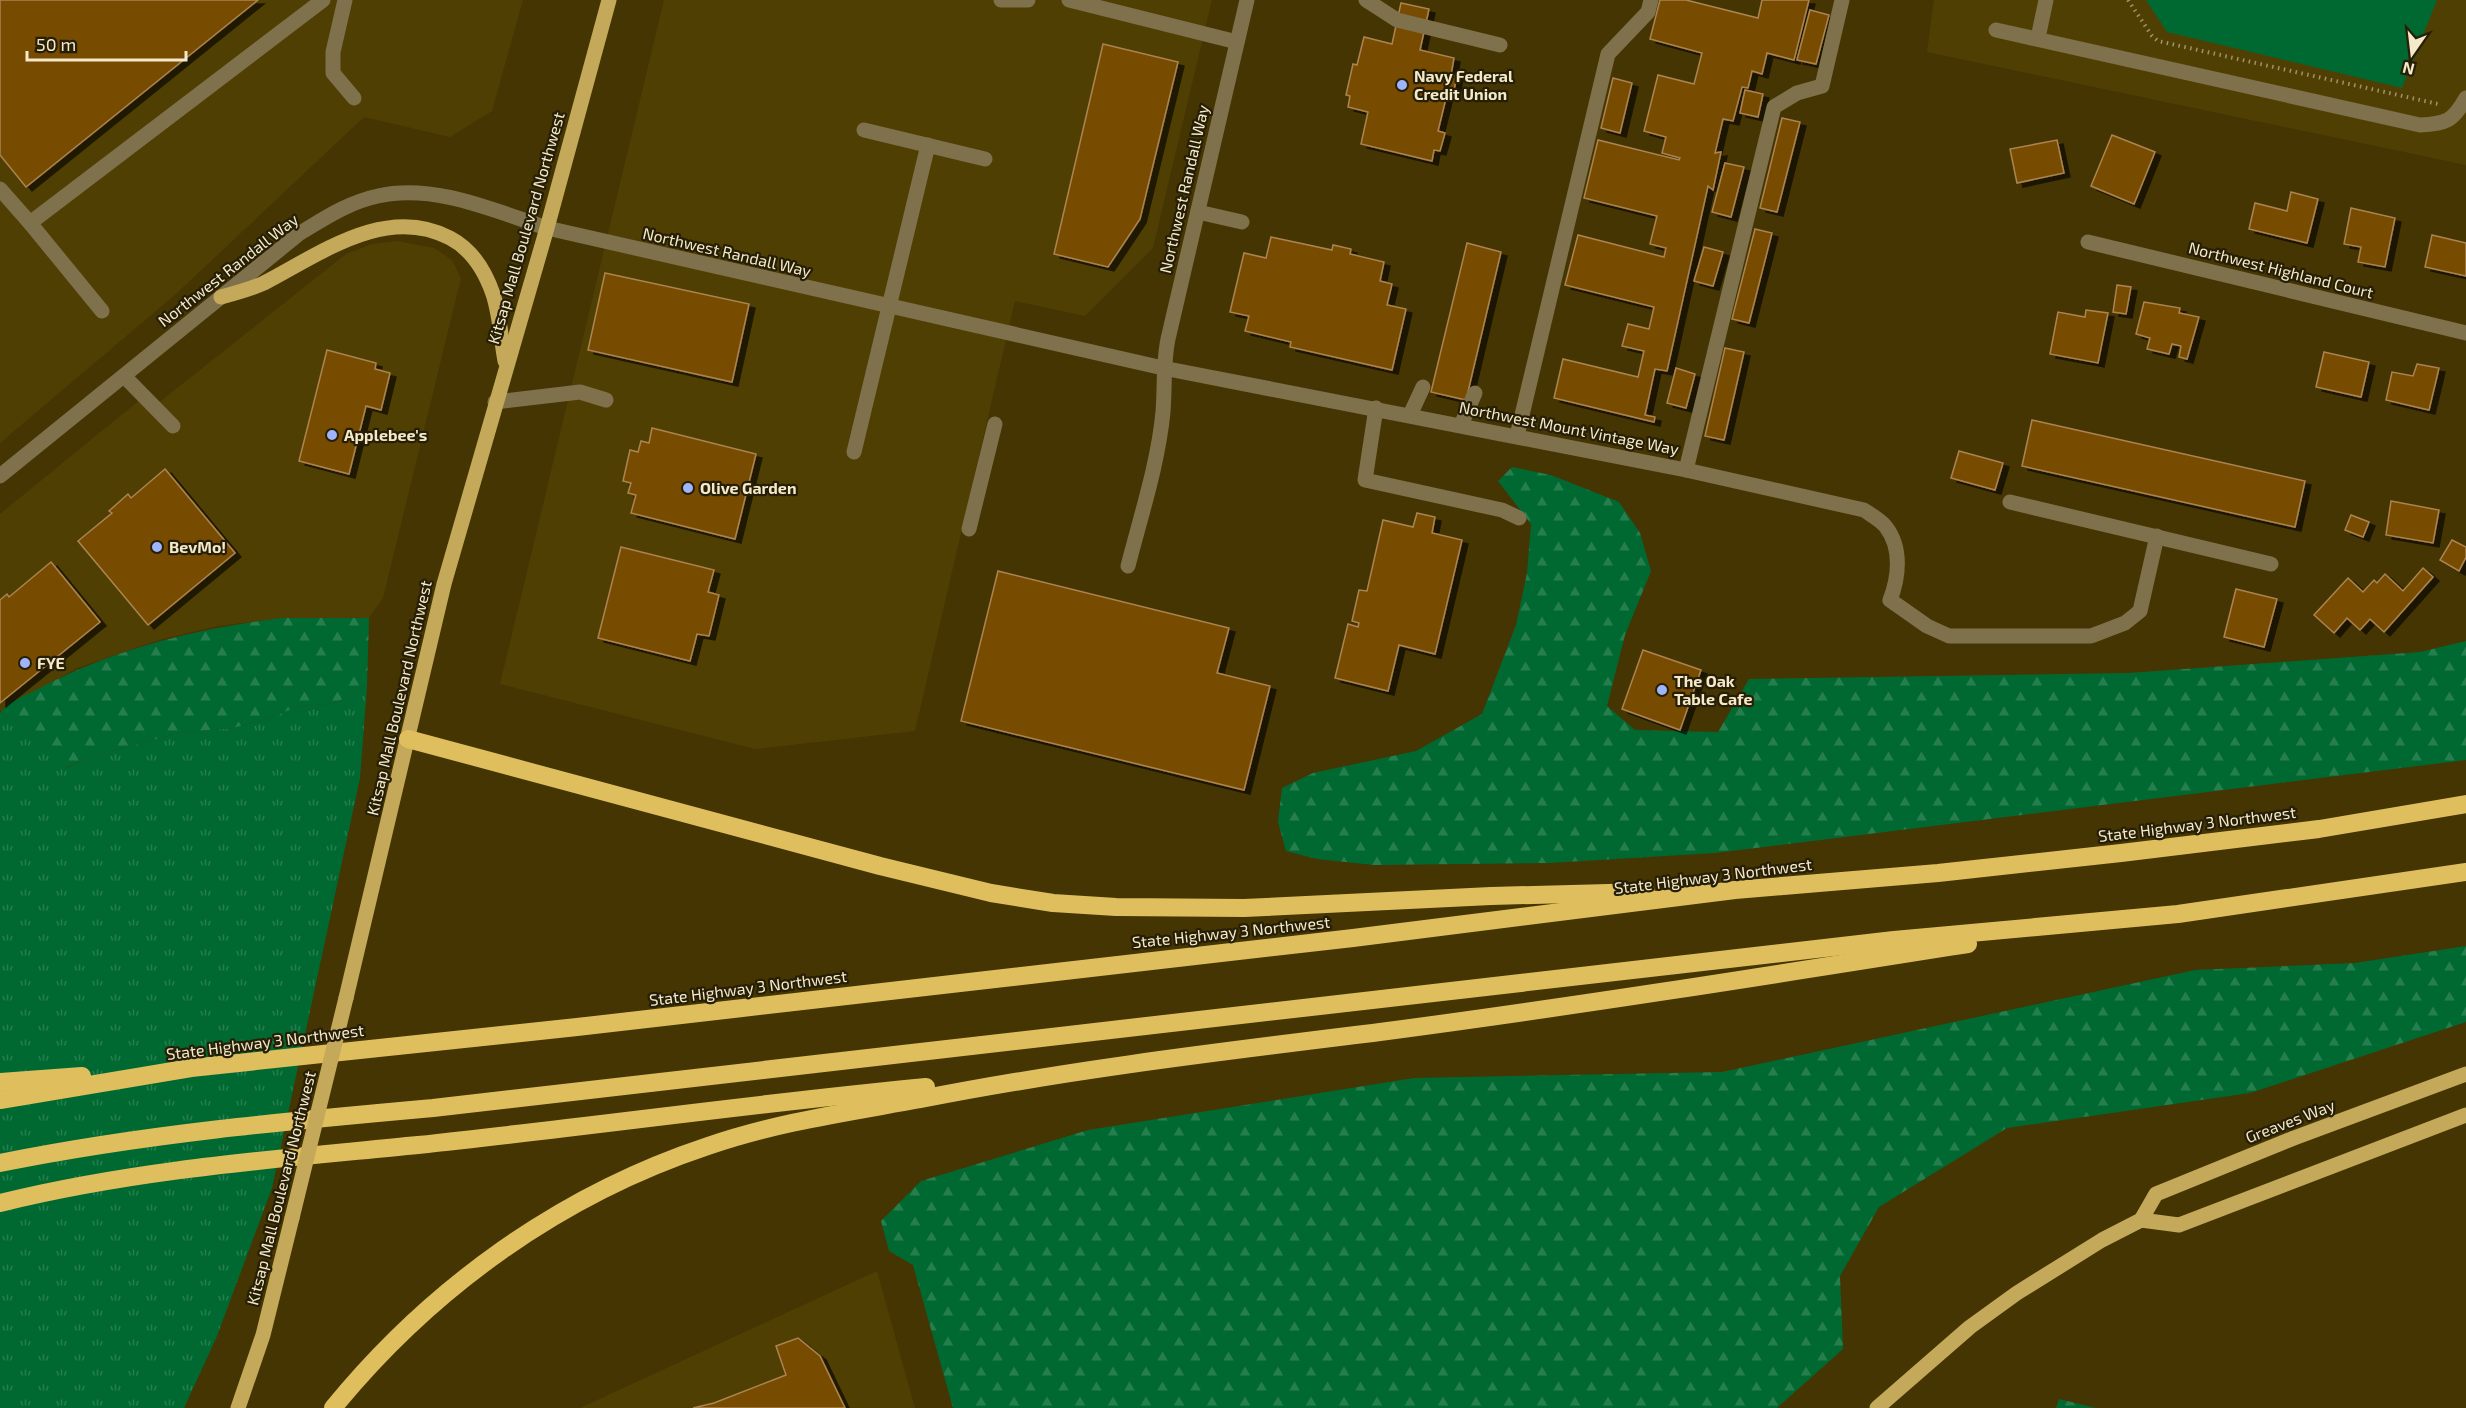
<svg xmlns="http://www.w3.org/2000/svg" width="2466" height="1408" font-family="'Exo 2',sans-serif">
<defs>
<pattern id="grass-tufts" width="24" height="20" patternUnits="userSpaceOnUse" patternTransform="scale(1.5)"><rect width="24" height="20" fill="#006931"/><path d="M3 7l-1-3M5 7V3M7 7l1-3M15 17l-1-3M17 17v-4M19 17l1-3" fill="none" stroke="#267e4e"/></pattern>
<pattern id="forest-firs" width="22" height="20" patternUnits="userSpaceOnUse" patternTransform="scale(1.5)"><rect width="22" height="20" fill="#006931"/><path d="M5 1l3.5 6h-7zM16 11l3.5 6h-7z" fill="#267e4e"/></pattern>
<filter id="shadow"><feDropShadow dx="6" dy="4" stdDeviation="0" flood-color="#0009"/></filter>
</defs>
<rect width="100%" height="100%" fill="#443503"/>
<g fill="#503f03">
<path d="M0,0H523L492,111L450,137L364,117L176,294L0,443Z"/>
<path d="M664,0H1212L1153,248L1085,316L1015,301L915,731L755,749L500,684Z"/>
<path d="M1934,0H2466V165L1927,52Z"/>
<path d="M397,241L434,248L452,260L461,278L383,598L369,618H281L218,626L159,640L77,668L0,711V514L141,399L152,408L346,254L372,244Z"/>
<path d="M877,1271L915,1408H580Z"/>
</g>
<path fill="url(#grass-tufts)" d="M367,686L360,778L272,1188L217,1336L184,1408H0V713L15,720L34,740L49,748L66,768L93,756L179,733L233,728L270,718L297,707L335,703Z"/>
<g fill="url(#forest-firs)">
<path d="M1512,467L1551,475L1619,502L1640,533L1651,571L1625,635L1607,706L1635,730L1718,732L1749,679L2129,673L2420,652L2466,641V760L1715,853L1549,863L1374,865L1317,859L1286,851L1278,822L1282,788L1313,773L1416,751L1482,714L1516,625L1527,573L1531,524L1498,481Z"/>
<path d="M281,618H369L367,686L335,703L297,707L270,718L233,728L179,733L93,756L65,768L49,748L34,740L15,720L0,713C7,702 27,695 38,689C115,648 196,629 281,618Z"/>
<path d="M2466,946V1022L2250,1093L2007,1128L1879,1207L1840,1276L1843,1349L1777,1408H953L913,1265L889,1251L881,1221L921,1181L1088,1130L1414,1078L1722,1072L2195,970L2355,963Z"/>
<path d="M2059,1399L2096,1408H2056Z"/>
</g>
<path fill="#006931" d="M2146,0H2437L2402,88L2167,32Z"/>
<g fill="#774b00" stroke="#ac8451" stroke-width="1.5" filter="url(#shadow)">
<path d="M0,0H258L26,187L0,155Z"/>
<path d="M1660,0H1686L1758,18L1762,0H1809L1794,60L1767,53L1762,74L1752,71L1748,88L1742,87L1733,121L1723,119L1715,153L1721,152L1713,190L1708,186L1667,371L1655,369L1645,415L1655,417L1654,422L1554,398L1563,359L1638,377L1644,351L1622,346L1628,324L1649,329L1654,307L1565,285L1578,235L1664,257L1666,248L1650,244L1657,216L1584,198L1598,140L1679,160L1680,158L1662,153L1666,137L1644,131L1658,75L1694,84L1702,53L1650,39Z"/>
<path d="M1401,3L1429,9L1420,50L1454,58L1451,75L1457,76L1453,95L1447,94L1438,131L1445,133L1440,151L1434,150L1432,161L1361,144L1368,112L1348,107L1350,96L1346,95L1353,64L1357,65L1364,37L1392,44Z"/>
<path d="M1810,10L1829,15L1816,64L1797,60Z"/>
<path d="M1103,44L1178,62L1140,219L1108,267L1054,254Z"/>
<path d="M1613,78L1632,83L1620,133L1601,128Z"/>
<path d="M1745,90L1763,94L1758,117L1740,113Z"/>
<path d="M1782,118L1800,122L1777,212L1760,208Z"/>
<path d="M2112,135L2155,152L2134,204L2091,186Z"/>
<path d="M2057,140L2064,173L2017,183L2010,149Z"/>
<path d="M1725,163L1744,167L1731,217L1712,212Z"/>
<path d="M2291,192L2318,199L2307,243L2249,229L2255,203L2287,211Z"/>
<path d="M2351,208L2395,218L2385,267L2358,262L2361,247L2344,244Z"/>
<path d="M1755,229L1772,233L1749,323L1732,319Z"/>
<path d="M2432,235L2466,243V276L2425,267Z"/>
<path d="M1271,237L1332,250L1333,245L1351,249L1350,254L1384,262L1380,281L1392,284L1387,305L1406,309L1392,370L1290,347L1291,342L1245,331L1249,316L1230,312L1244,253L1266,258Z"/>
<path d="M1467,243L1501,252L1466,400L1431,392Z"/>
<path d="M1704,247L1723,252L1713,286L1694,281Z"/>
<path d="M605,273L749,304L732,382L588,350Z"/>
<path d="M2117,285L2131,287L2126,314L2113,312Z"/>
<path d="M2144,302L2180,308L2179,313L2199,317L2187,359L2179,357L2181,346L2172,344L2169,354L2147,349L2150,338L2136,334Z"/>
<path d="M2086,310L2108,313L2098,363L2050,354L2058,312L2085,317Z"/>
<path d="M1725,348L1744,352L1724,440L1705,436Z"/>
<path d="M327,350L376,363L375,369L390,373L381,410L366,406L349,474L299,461Z"/>
<path d="M2324,352L2369,362L2361,397L2316,387Z"/>
<path d="M2417,364L2439,368L2429,410L2386,400L2392,372L2413,376Z"/>
<path d="M1676,368L1695,374L1686,408L1667,403Z"/>
<path d="M2032,420L2305,481L2295,527L2022,466Z"/>
<path d="M652,428L756,454L735,539L631,513L636,495L628,493L631,483L623,481L630,450L638,452L641,441L649,443Z"/>
<path d="M1959,451L2003,463L1995,490L1951,478Z"/>
<path d="M165,469L235,553L148,625L78,541L112,513L109,511L128,494L131,498Z"/>
<path d="M2391,501L2439,510L2433,543L2386,535Z"/>
<path d="M1417,513L1435,517L1432,533L1462,540L1435,654L1399,645L1388,691L1335,678L1348,624L1358,627L1359,623L1352,621L1359,590L1367,591L1383,520L1413,527Z"/>
<path d="M2351,515L2369,522L2363,537L2345,530Z"/>
<path d="M2452,540L2466,547V557L2459,571L2440,560Z"/>
<path d="M621,547L714,570L708,592L719,595L709,636L697,634L690,661L598,638Z"/>
<path d="M51,562L100,622L0,703V600L7,594L9,597Z"/>
<path d="M2423,568L2433,577L2384,632L2370,619L2360,630L2347,618L2334,633L2314,615L2348,578L2363,592L2374,580L2377,583L2385,574L2403,591Z"/>
<path d="M998,571L1229,628L1217,673L1270,686L1244,790L961,721Z"/>
<path d="M2236,589L2277,599L2264,647L2224,637Z"/>
<path d="M1643,650L1701,670L1680,730L1622,709Z"/>
<path d="M798,1338L820,1356L845,1408H693L714,1403L786,1375L776,1346Z"/>
</g>
<g fill="none" stroke-linecap="round" stroke-linejoin="round">
<path stroke="#a0936c" stroke-width="4" stroke-dasharray="1.5 4.5" stroke-linecap="butt" d="M2128,0L2152,36L2158,41L2438,104"/>
<g stroke="#7e714c" stroke-width="15">
<path d="M345,0L333,52V73L354,98"/>
<path d="M1001,0H1028"/>
<path d="M1069,0L1237,42"/>
<path d="M1366,0L1397,20L1500,45"/>
<path d="M1996,30L2420,125C2446,124 2453,121 2466,98"/>
<path d="M2038,38L2046,0"/>
<path d="M864,130L985,159"/>
<path d="M0,189L30,223L323,0"/>
<path d="M1198,212L1242,222"/>
<path d="M30,223L102,311"/>
<path d="M2088,242L2466,333"/>
<path d="M124,376L173,426"/>
<path d="M495,402L580,392L606,400"/>
<path d="M1376,408L1365,480L1502,510L1519,518"/>
<path d="M1410,415L1423,387"/>
<path d="M1461,425L1475,393"/>
<path d="M1517,436L1608,54L1648,12L1651,0"/>
<path d="M854,452L928,145"/>
<path d="M1686,470L1774,107L1797,93L1822,86L1842,0"/>
<path d="M0,476L300,233C325,218 349,202 378,196C434,183 495,211 547,228L1163,368L1686,470L1864,510C1871,515 1881,520 1886,527C1902,548 1899,577 1890,600L1927,626L1949,636H2091L2125,623L2140,611L2157,536"/>
<path d="M2010,502L2271,564"/>
<path d="M969,529L995,424"/>
<path d="M1128,566C1141,515 1158,464 1163,412C1165,387 1163,363 1168,339L1247,0"/>
</g>
<g stroke="#c3a959" stroke-width="15">
<path d="M221,297C236,293 251,289 264,283C320,254 386,204 450,238C473,250 485,271 493,294C500,315 501,340 505,361"/>
<path d="M346,998L444,584L547,228L609,0"/>
<path d="M2141,1220L2179,1225L2466,1115"/>
<path d="M238,1408L263,1335L292,1218"/>
<path d="M1877,1408L1970,1327L2017,1293L2102,1240L2141,1220L2156,1194L2294,1138L2466,1074"/>
</g>
<g stroke="#dfbe5d" stroke-width="18">
<path d="M408,739L880,866L991,893L1053,903L1116,907L1244,908L1491,896L1646,892"/>
<path d="M0,1082L82,1076"/>
<path d="M0,1100L191,1068L577,1027L1353,938L1735,890L1938,873L2121,853L2319,829L2466,804"/>
<path d="M0,1163C143,1134 288,1121 433,1108L1894,940L2178,914L2466,872"/>
<path d="M0,1203C137,1169 278,1159 418,1145C588,1127 757,1103 926,1087"/>
<path d="M333,1408C431,1288 560,1195 708,1146C777,1122 850,1112 921,1099C1073,1069 1227,1051 1380,1032C1577,1006 1772,975 1968,944"/>
</g>
<path stroke="#c3a959" stroke-width="15" d="M292,1218L346,998"/>
</g>
<g fill="#9eb4fd" stroke="#261e05" stroke-width="2">
<circle cx="1402" cy="85" r="6"/>
<circle cx="332" cy="435" r="6"/>
<circle cx="688" cy="488" r="6"/>
<circle cx="157" cy="547" r="6"/>
<circle cx="25" cy="663" r="6"/>
<circle cx="1662" cy="690" r="6"/>
</g>
<g text-anchor="middle" stroke-width="4.5" stroke-linejoin="round" paint-order="stroke">
<g font-size="16" font-weight="bold" fill="#f4e9cb" stroke="#261e05" text-anchor="start">
<text x="1414" y="82">Navy Federal<tspan x="1414" dy="18">Credit Union</tspan></text>
<text x="344" y="441">Applebee's</text>
<text x="700" y="494">Olive Garden</text>
<text x="169" y="553">BevMo!</text>
<text x="37" y="669">FYE</text>
<text x="1674" y="687">The Oak<tspan x="1674" dy="18">Table Cafe</tspan></text>
</g>
<g font-size="16" fill="#f4e9cb" stroke="#261e05">
<text transform="translate(1184 189) rotate(-77)" y="6">Northwest Randall Way</text>
<text transform="translate(526 228) rotate(-74)" y="6">Kitsap Mall Boulevard Northwest</text>
<text transform="translate(727 252) rotate(13)" y="6">Northwest Randall Way</text>
<text transform="translate(228 270) rotate(-38)" y="6">Northwest Randall Way</text>
<text transform="translate(2281 270) rotate(14)" y="6">Northwest Highland Court</text>
<text transform="translate(1569 428) rotate(11)" y="6">Northwest Mount Vintage Way</text>
<text transform="translate(399 698) rotate(-77)" y="6">Kitsap Mall Boulevard Northwest</text>
<text transform="translate(2197 824) rotate(-7)" y="6">State Highway 3 Northwest</text>
<text transform="translate(1713 876) rotate(-7)" y="6">State Highway 3 Northwest</text>
<text transform="translate(1231 932) rotate(-6)" y="6">State Highway 3 Northwest</text>
<text transform="translate(748 988) rotate(-7)" y="6">State Highway 3 Northwest</text>
<text transform="translate(265 1042) rotate(-7)" y="6">State Highway 3 Northwest</text>
<text transform="translate(2290 1121) rotate(-21)" y="6">Greaves Way</text>
<text transform="translate(281 1188) rotate(-76)" y="6">Kitsap Mall Boulevard Northwest</text>
</g>
</g>
<g transform="translate(2412 54) rotate(194)" stroke="#261e05" stroke-width="4.5" paint-order="stroke">
<path d="M0-4.5L10 22L0 15L-10 22Z" fill="#f4e9cb"/>
<text y="-9" font-size="16" font-weight="bold" text-anchor="middle" fill="#f4e9cb">N</text>
</g>
<path d="M27 51v9h159v-9" fill="none" stroke="#f4e9cb" stroke-width="3"/>
<text x="36" y="51" font-size="18" fill="#f4e9cb" stroke="#261e05" stroke-width="4.5" paint-order="stroke">50 m</text>
</svg>
